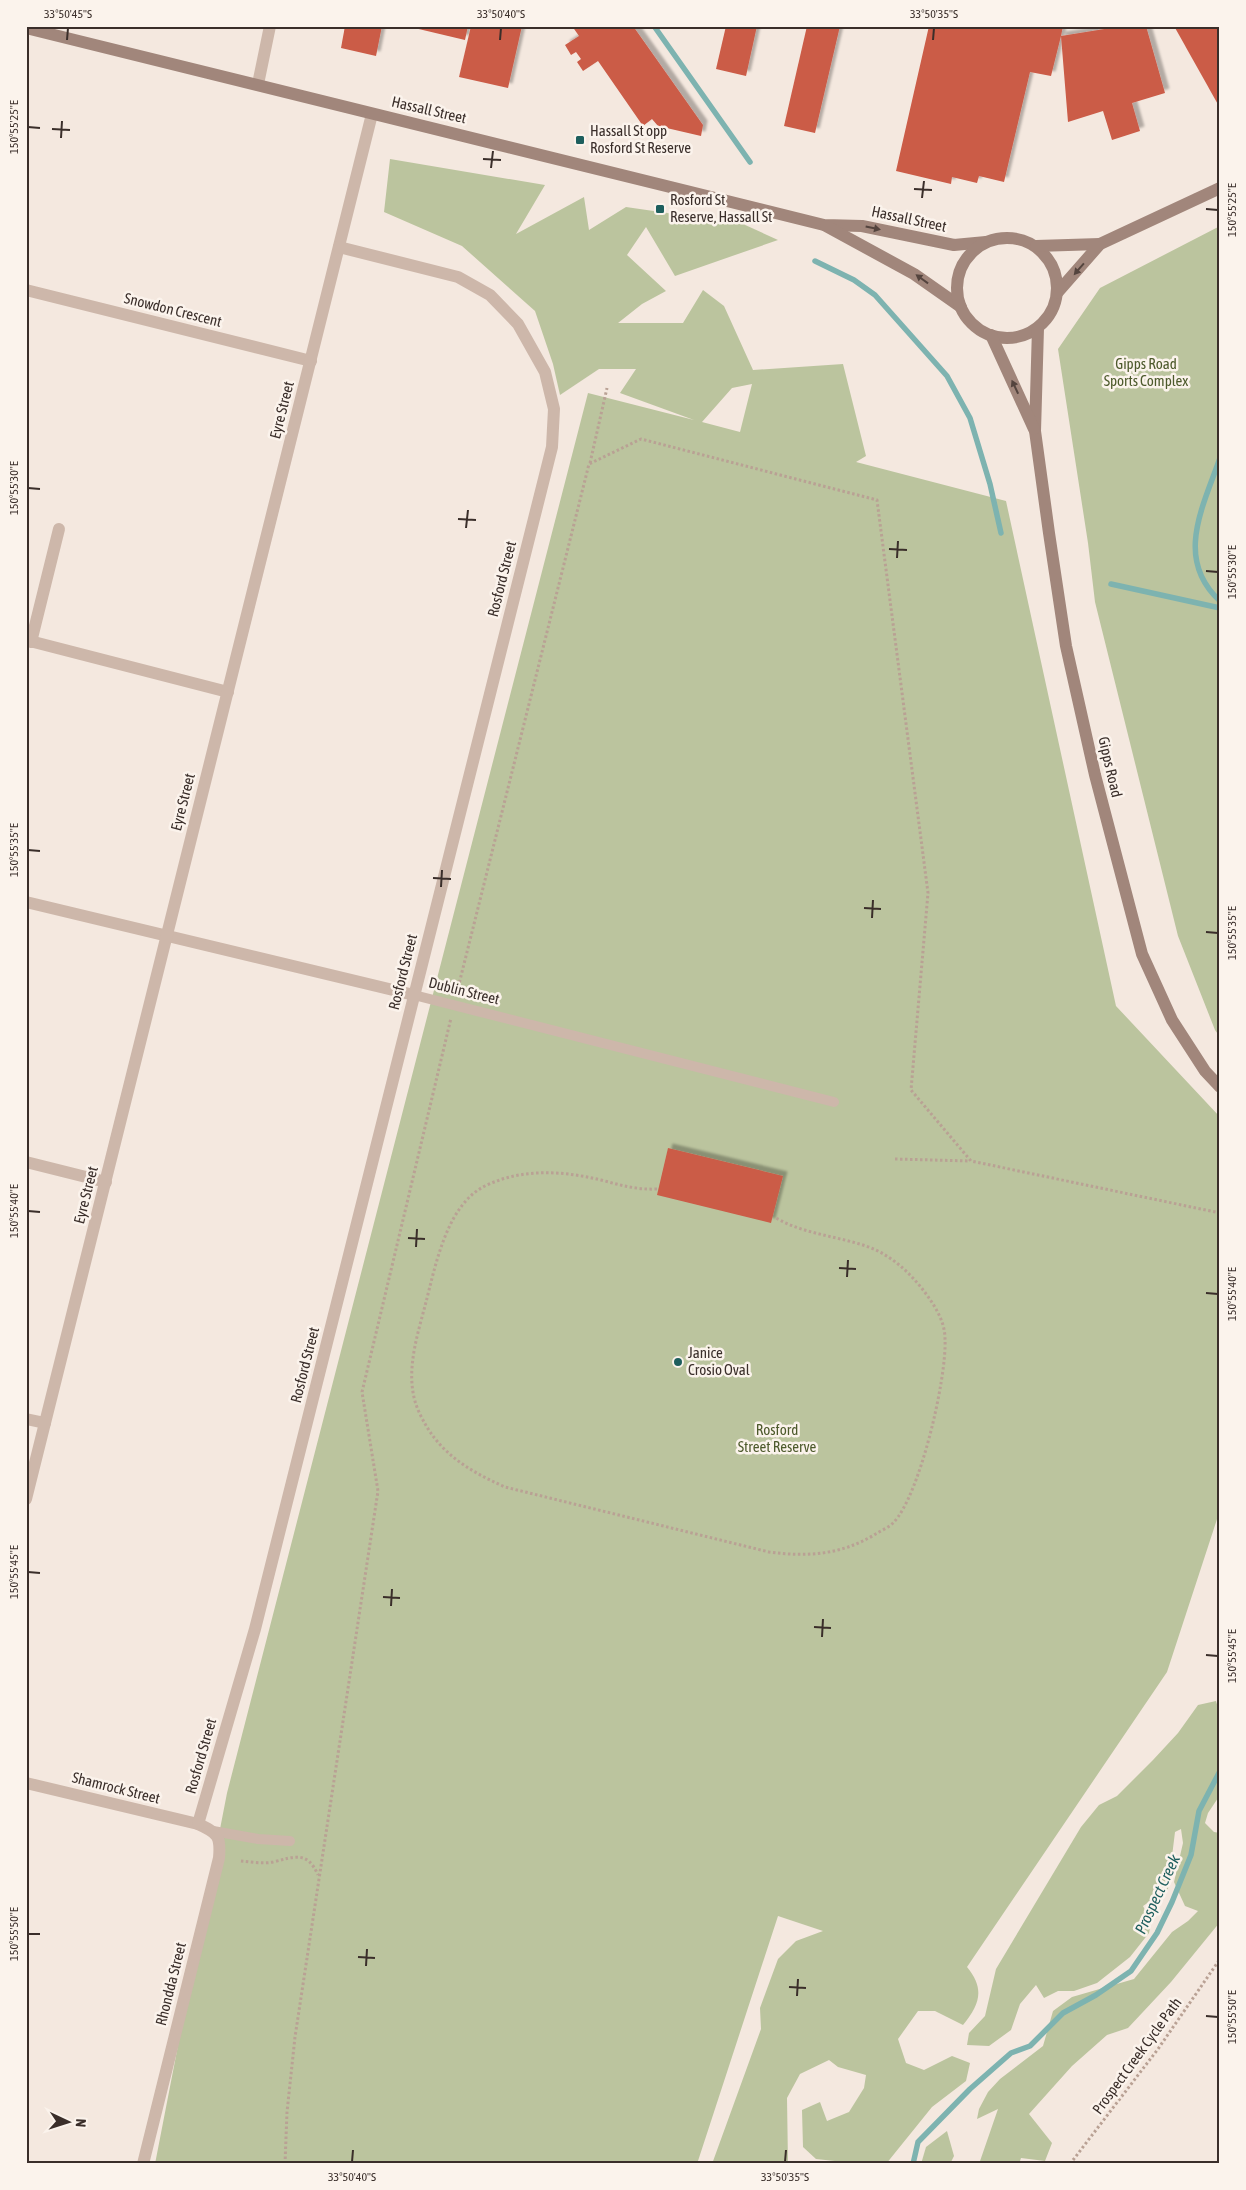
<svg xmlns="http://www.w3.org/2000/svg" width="1246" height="2190" font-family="'Asap Condensed',sans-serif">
<defs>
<filter id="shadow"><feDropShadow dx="4.5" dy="-4.5" stdDeviation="1" flood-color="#0004"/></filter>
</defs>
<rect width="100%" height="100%" fill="#f4e8df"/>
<g fill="#bbc49e" fill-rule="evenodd">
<path d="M390,159L545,185L516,234L584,197L589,230L626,207L743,224L778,240L675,276L646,227L627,255L666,291L642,304L618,323H683L703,290L724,306L753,370L843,364L866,456L856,462L1006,501L1116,1006L1220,1117V1510L1167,1672L967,1967C985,1989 980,2004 963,2025L935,2011H918L898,2039L906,2063L924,2070L952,2056L970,2063L966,2081L932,2107L886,2164H846L844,2162L816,2159L803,2147L802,2110L820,2102L827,2121L849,2112L864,2088L866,2075L838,2067L829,2060L800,2074L787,2098L788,2164H712L761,2029L760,2008L778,1959L796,1941L823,1931L778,1916L697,2164H155L227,1793L588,393L694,420L620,393L636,369H599L560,395L553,364L535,311L462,246L384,212ZM752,384L740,432L702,422L732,388Z"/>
<path d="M1220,226V1037L1215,1030L1178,936L1095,602L1088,543L1058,349L1100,288Z"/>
<path d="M1216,1701L1220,1714V1795L1208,1813L1205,1823L1214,1832L1220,1833V1922L1171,1982L1128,2028L1107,2035L1072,2066L1029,2114L1052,2143L1045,2161L1021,2158L1019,2164H979L998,2109L977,2119L979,2109L988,2092L1000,2079L1043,2046L1053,2011L1072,1997L1134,1979L1172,1932L1188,1921L1198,1911L1185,1906L1174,1882L1183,1843L1181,1829L1175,1832L1168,1889L1143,1906L1151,1922L1149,1933L1130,1957L1097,1983L1074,1991H1058L1044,1998L1036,1985L1020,2004L1011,2030L989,2046L967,2045L969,2033L985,2016L996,1969L1081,1827L1099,1805L1117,1796L1153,1760L1178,1733L1198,1705Z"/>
<path d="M947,2131L954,2156L950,2164H921L926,2147Z"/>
</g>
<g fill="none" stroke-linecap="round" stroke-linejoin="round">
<g stroke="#7db3b0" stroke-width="5.5">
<path d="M654,26L750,162"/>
<path d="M815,261L854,280L875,295L947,376L970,418L990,484L1001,533"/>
<path d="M1220,458C1203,507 1174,559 1220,601"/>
<path d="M1111,584L1220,608"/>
<path d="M913,2164L918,2142L970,2089L1011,2053L1030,2046L1063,2013L1096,1995L1131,1971L1157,1933L1172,1902L1191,1855L1199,1811L1220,1771"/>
</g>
</g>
<g fill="#cb5b47" filter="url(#shadow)">
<path d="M345,26H382L376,56L341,48Z"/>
<path d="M406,26H468L465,40Z"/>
<path d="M471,26H522L508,88L459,77Z"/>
<path d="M572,26H633L703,125L701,136L658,126L652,119L643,126L598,61L583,71L577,62L581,59L576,52L571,55L565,45L579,36Z"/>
<path d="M726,26H757L746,76L716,69Z"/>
<path d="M807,26H840L815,133L784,126Z"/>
<path d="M929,26H1063L1061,36L1123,26H1146L1165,93L1132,103L1140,131L1112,140L1103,111L1068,122L1061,36L1051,76L1030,72L1004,182L979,176L977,183L952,177L951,184L896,171Z"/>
<path d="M1174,26H1220V108Z"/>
<path d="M668,1148L783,1176L771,1223L657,1195Z"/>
</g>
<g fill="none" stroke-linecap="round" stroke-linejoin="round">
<g stroke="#b9a194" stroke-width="3" stroke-dasharray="2.5 2.5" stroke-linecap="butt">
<path d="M590,463L607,388"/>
<path d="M457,992L589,464L641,439L877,500L928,893L911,1090L971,1161L1220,1213"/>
<path d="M895,1159L970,1161"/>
<path d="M657,1189C637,1190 620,1185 601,1180C563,1171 524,1168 487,1185C447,1203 436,1264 426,1302C417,1337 403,1377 419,1412C437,1452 467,1470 505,1487L769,1552C807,1557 840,1555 874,1535C880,1531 888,1528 893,1523C920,1496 947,1377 945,1339C945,1324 938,1311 929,1298C913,1275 892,1255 866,1246C836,1236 804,1234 776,1218"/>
<path d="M241,1861C251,1862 263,1864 273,1862C294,1857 307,1850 318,1875"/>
<path d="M285,2164L287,2112L295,2037L378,1491L362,1392L451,1018"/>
<path d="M1070,2164L1158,2049L1220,1959"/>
</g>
<g stroke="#cdb7aa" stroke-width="10">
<path d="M414,995L834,1102"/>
<path d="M213,1831L258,1839L290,1841"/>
</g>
<g stroke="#cdb7aa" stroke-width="12">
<path d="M258,84L270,26"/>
<path d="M26,290L311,361"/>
<path d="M26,640L228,692"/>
<path d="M31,642L59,529"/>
<path d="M26,902L414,995"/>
<path d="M26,1162L106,1182"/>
<path d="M26,1419L45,1423"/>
<path d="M26,1499L372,114"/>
<path d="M26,1783L198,1824C218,1833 221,1836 219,1858L143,2164"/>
<path d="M198,1824L255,1629L552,447L554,409L545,372L518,324L490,295L458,277L339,247"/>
</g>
<g stroke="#a1867b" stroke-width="12">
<path d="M26,28L824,225L862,226L954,245L986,242"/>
<path d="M826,226L914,274L961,307"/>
<circle cx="1007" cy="288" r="50"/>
<path d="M1036,246L1100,244"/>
<path d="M1057,293L1100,244L1220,188"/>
<path d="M1038,328L1035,431L1049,533L1066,646L1095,775L1142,954L1172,1020L1205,1071L1220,1087"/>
<path d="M991,335L1034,429"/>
</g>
</g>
<defs><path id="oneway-solid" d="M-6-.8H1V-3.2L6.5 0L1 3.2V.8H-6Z" transform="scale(1.25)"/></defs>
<g fill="#54443e">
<use href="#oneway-solid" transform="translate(873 228) rotate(12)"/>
<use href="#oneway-solid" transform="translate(1079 269) rotate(131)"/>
<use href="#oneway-solid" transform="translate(922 279) rotate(-144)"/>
<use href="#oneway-solid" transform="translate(1015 387) rotate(-115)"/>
</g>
<path fill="none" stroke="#3a2e2a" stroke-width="2" d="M67,40L68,28M500,40L501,28M933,40L934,28M28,127L40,128M52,129L70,130M61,138L62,121M483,159L501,160M491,168L493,151M914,189L932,190M922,198L924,181M1206,209L1218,210M28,488L40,489M458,519L476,520M466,528L468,510M889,549L907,550M897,558L898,541M1206,571L1218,572M28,850L40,851M433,878L451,879M441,887L442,870M864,908L881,909M872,918L873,900M1206,932L1218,933M28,1211L40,1212M408,1238L425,1239M416,1247L417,1229M839,1268L856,1269M847,1277L848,1260M1206,1293L1218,1294M28,1572L40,1573M383,1597L400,1598M391,1606L392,1589M814,1627L831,1628M822,1637L823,1619M1206,1655L1218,1656M28,1934H40M358,1957L375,1958M366,1966L367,1949M789,1987L806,1988M797,1996L798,1979M1206,2016L1218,2017M352,2162L353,2150M785,2162L786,2150"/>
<g fill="#1d5e5d" stroke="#fbf3ec" stroke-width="2">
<rect x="575" y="135" width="10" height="10" rx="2.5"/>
<rect x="655" y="204" width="10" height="10" rx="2.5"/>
<circle cx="678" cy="1362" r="5"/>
</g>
<g text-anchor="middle" stroke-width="5" stroke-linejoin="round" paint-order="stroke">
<g font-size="15" fill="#3a2e2a" stroke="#fbf3ec">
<text transform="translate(429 110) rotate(13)" y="5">Hassall Street</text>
<text transform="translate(909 219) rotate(12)" y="5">Hassall Street</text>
<text transform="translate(173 310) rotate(14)" y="5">Snowdon Crescent</text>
<text transform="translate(282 410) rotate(-76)" y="5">Eyre Street</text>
<text transform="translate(502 579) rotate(-76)" y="5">Rosford Street</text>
<text transform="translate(1110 767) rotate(77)" y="5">Gipps Road</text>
<text transform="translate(183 802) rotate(-76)" y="5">Eyre Street</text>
<text transform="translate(403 972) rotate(-76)" y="5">Rosford Street</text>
<text transform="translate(464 991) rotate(14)" y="5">Dublin Street</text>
<text transform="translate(86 1195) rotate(-76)" y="5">Eyre Street</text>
<text transform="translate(305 1365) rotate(-76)" y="5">Rosford Street</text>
<text transform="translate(201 1756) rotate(-74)" y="5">Rosford Street</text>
<text transform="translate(116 1788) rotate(14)" y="5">Shamrock Street</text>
<text transform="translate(171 1984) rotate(-76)" y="5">Rhondda Street</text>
<text transform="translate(1137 2056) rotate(-54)" y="5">Prospect Creek Cycle Path</text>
</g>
<g font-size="15" fill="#3a2e2a" stroke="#fbf3ec" text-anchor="start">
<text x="590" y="136">Hassall St opp<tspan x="590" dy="17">Rosford St Reserve</tspan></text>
<text x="670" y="205">Rosford St<tspan x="670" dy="17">Reserve, Hassall St</tspan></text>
<text x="688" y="1358">Janice<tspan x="688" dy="17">Crosio Oval</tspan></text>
</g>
<g font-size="15" fill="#4d5a2c" stroke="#fbf3ec">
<text x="1146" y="369">Gipps Road<tspan x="1146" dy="17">Sports Complex</tspan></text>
<text x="777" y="1435">Rosford<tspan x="777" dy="17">Street Reserve</tspan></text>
</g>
<g font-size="16" font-style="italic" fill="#1d5e5d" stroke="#fbf3ec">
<text transform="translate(1157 1894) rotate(-65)" y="6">Prospect Creek</text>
</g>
</g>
<rect width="1246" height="2190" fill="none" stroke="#fbf3ec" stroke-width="55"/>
<g transform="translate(68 2122) rotate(94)" stroke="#fbf3ec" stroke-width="4" paint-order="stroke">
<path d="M0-4L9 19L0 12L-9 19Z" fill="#3a2e2a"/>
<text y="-8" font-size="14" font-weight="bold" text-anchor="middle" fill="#3a2e2a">N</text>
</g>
<rect x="28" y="28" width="1190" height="2134" fill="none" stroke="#3a2e2a" stroke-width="2"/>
<g font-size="12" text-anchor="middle" fill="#3a2e2a">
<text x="68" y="18">33°50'45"S</text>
<text x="501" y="18">33°50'40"S</text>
<text x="934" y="18">33°50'35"S</text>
<text transform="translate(14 127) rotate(-90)" y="4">150°55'25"E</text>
<text transform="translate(1232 210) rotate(-90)" y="4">150°55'25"E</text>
<text transform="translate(14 488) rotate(-90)" y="4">150°55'30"E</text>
<text transform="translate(1232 572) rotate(-90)" y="4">150°55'30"E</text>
<text transform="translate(14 850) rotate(-90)" y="4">150°55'35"E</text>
<text transform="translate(1232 933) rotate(-90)" y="4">150°55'35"E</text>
<text transform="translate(14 1211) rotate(-90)" y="4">150°55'40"E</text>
<text transform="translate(1232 1294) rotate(-90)" y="4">150°55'40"E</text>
<text transform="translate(14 1572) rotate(-90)" y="4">150°55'45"E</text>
<text transform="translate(1232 1656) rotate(-90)" y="4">150°55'45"E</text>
<text transform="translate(14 1934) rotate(-90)" y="4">150°55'50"E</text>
<text transform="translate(1232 2017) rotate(-90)" y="4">150°55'50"E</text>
<text x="352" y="2181">33°50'40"S</text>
<text x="785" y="2181">33°50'35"S</text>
</g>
</svg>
